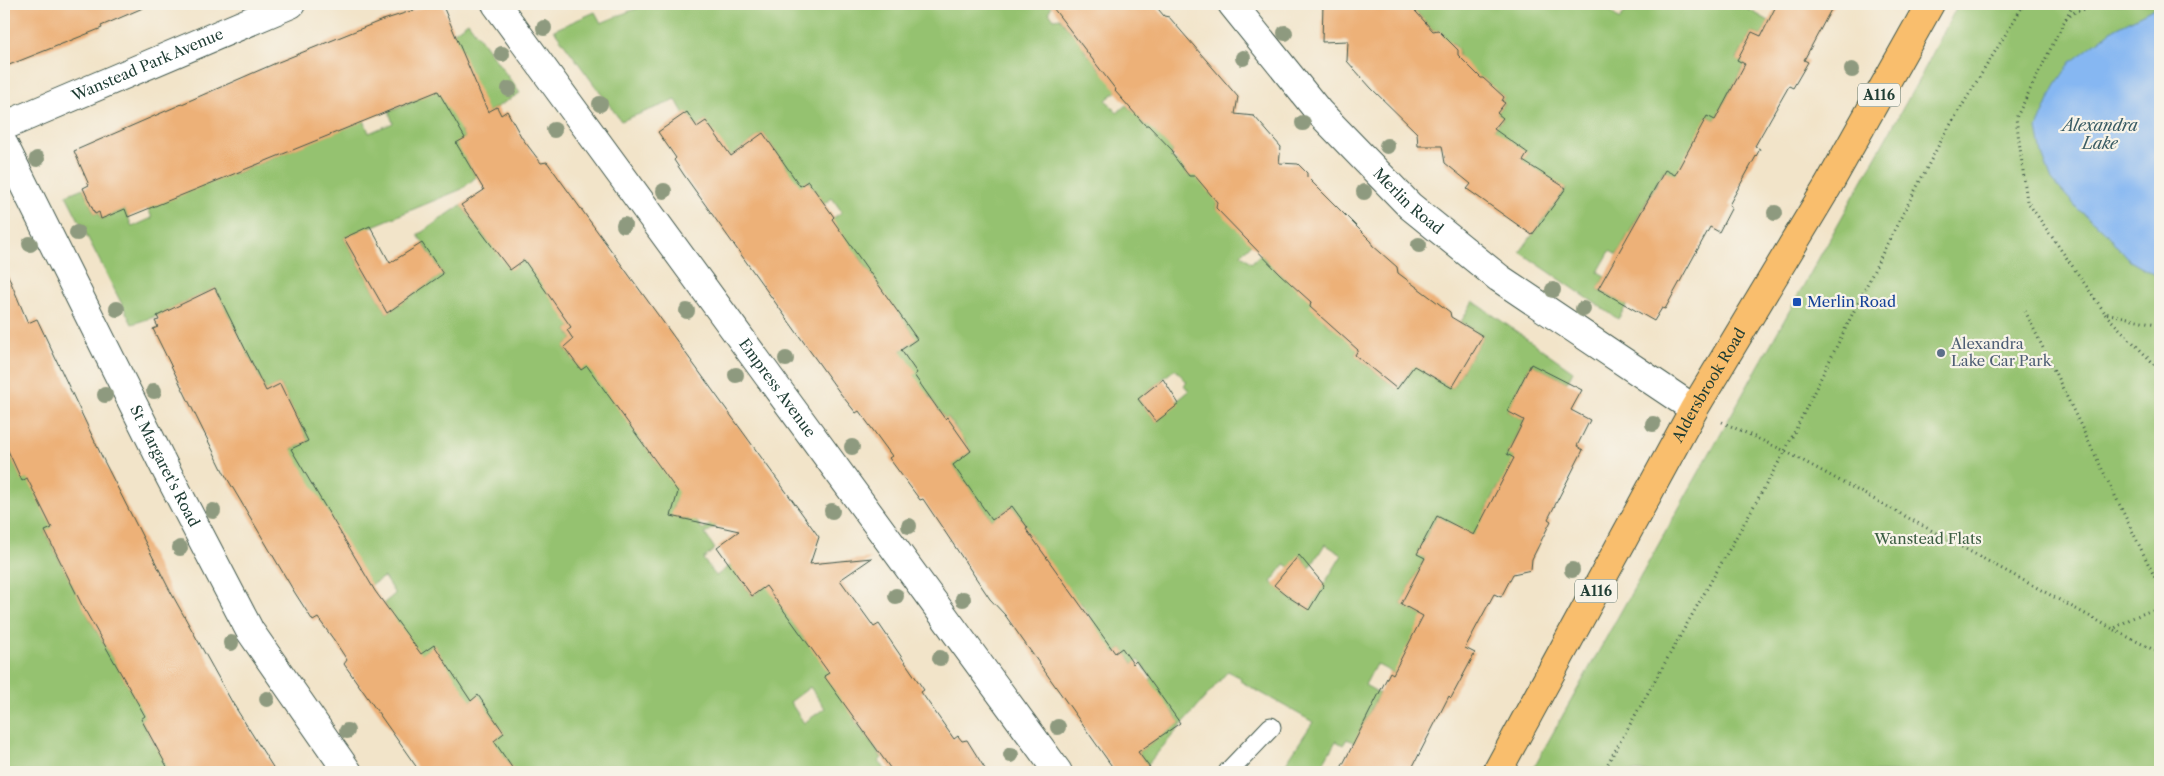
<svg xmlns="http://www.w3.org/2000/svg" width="2164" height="776" font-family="'Libre Caslon Text',serif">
<rect width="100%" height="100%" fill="#f7f3e8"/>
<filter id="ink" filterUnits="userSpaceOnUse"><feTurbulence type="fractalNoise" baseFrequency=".02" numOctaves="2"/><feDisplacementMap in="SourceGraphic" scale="10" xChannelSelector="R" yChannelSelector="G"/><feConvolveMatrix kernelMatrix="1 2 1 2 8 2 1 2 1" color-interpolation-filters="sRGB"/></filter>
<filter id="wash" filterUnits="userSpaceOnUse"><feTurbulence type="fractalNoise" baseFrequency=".0096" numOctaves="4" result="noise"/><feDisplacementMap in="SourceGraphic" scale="20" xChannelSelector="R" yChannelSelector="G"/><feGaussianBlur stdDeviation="1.12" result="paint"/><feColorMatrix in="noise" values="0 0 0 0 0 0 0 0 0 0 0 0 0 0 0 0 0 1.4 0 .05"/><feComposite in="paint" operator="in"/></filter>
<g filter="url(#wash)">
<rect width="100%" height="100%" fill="#f2e4c9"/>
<g fill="#95c270" stroke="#5a8052" fill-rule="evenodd">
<path d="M647,4H1049L1051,7L1049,12L1054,19L1060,18L1071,32L1074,30L1086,45L1084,50L1089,56L1094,55L1097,59L1096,64L1101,71L1148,65L1106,100L1117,113L1126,105L1132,111L1137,110L1141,114L1139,119L1145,125H1151L1173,151L1171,156L1176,162L1182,161L1185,165L1184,170L1189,176L1236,166L1209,192L1217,202L1216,208L1222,213L1281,214L1241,254L1251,263L1264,251L1263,257L1268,262H1273L1276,265L1275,270L1282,276H1287L1324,315V320L1331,327H1374L1355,355L1397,389L1412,369L1406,364L1436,358L1427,374L1452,388L1483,336L1461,322L1473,301L1573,371L1567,382L1531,364L1507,411L1524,420L1507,454L1518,460C1500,482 1483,509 1479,538L1437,516L1417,553L1425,558L1401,604L1423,616L1440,698L1376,664L1365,685L1379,693L1359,733L1386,748L1381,757L1347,739L1343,745L1336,741L1318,772H1280L1313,722L1240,681L1241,678L1228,671L1141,772H1136L1146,763L1138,752L1180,723L1172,711L1158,721L1134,692L1152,679L1139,660L1133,664L1122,648L1114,653L1074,632L1092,619L1080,602L1075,605L1029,533L979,568L976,565L1028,528L1012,506L992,520L953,465L971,451L963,439L908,477L942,445L959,433L948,417L945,419L929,395L913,406L901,351L917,339L898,313L849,309L880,287L860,258L822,226L842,212L832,198L824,204L808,181L767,209L788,169L763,133L728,158L706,121L697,127L687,112L684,114L676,100L621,121L554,30L595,12L601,23ZM1175,369L1187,382L1184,385L1189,391L1177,401L1178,404L1156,422L1138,399ZM1325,544L1342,555L1309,609L1290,598L1271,582L1285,564L1290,567L1300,555L1310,568Z"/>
<path d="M1414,4H1605L1619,20L1631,4H1739L1769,21L1761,36L1752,32L1737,59L1745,64L1715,120L1707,116L1682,180L1664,170L1617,255L1610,251L1598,272L1605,276L1598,290L1627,305L1618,319L1520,252L1566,189L1522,161L1528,153L1486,138L1503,119L1497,113L1505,104L1502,101L1504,97L1496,90L1489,89L1490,84L1483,78L1478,79L1458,55V49L1452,43L1447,44L1444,41V35L1439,30L1433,31L1413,8Z"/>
<path d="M1958,4H2160V772H1531L1922,74Z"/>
<path d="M468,22L520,93L460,129L465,138L457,143L476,177L462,189L344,238L387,313L443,274L418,235L461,205L488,241L514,223L533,254L582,319L567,330L573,339L564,347L581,370L588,364L657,463L699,483L676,500L673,509L680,518L689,520L693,517L703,530L770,482L772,485L705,534L715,549L703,559L716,576L748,553L738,576L752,596L801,560L779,603L805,640L871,707L854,719L882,758L879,761L887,772H515L504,756L479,772L469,758L504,733L478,696L456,711L444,661L434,645L418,657L384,603L395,594L384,577L369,586L271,459L308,441L280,384L266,391L248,354L224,366L240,339L215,288L157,316L132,324L66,195L83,188L95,214L99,212L101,219L125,209L132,227L152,218L140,189L225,158L232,175L364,120L369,133L393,123L389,112L417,100L409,80L454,32ZM810,687L825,708L804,723L790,702Z"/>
<path d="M4,442L22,480L40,472L65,522L45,532L91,621L133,694L163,706L141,719L157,749L201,768L194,772H4Z"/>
</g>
<path fill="#86b7f2" stroke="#527a93" d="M2160,5V278L2130,261L2103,230L2079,210L2052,180L2042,154L2037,128L2056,84L2071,62L2114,29Z"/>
<g id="blocks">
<g fill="#edb178">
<path d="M4,4H152L101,26L102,28L4,67Z"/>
<path d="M433,4H442L488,112L497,107L501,115L507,111L522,138L541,163L547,162L819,537L810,564L872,558L840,580L874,627L879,624L924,690L921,692L954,739L958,736L962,741L967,740L987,772H893L824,676L829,673L766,586L752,596L717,547L739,531L671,516L678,492L587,366L581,370L564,347L573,339L567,330L571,327L524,260L510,270L461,205L484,190L456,143L465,138L438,91L128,217L125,209L101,219L99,212L95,214L83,188L89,185L74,151L276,63L380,21Z"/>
<path d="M1050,4H1154L1164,16L1169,17L1238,97L1235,114L1254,116L1281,147L1279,163L1298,164L1307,173V177L1372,242V245L1397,267L1398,273L1450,312L1451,317L1483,336L1452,388L1414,366L1397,389L1355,355L1358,350L1310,307L1311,302L1280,274L1216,208L1217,202L1195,176H1189L1172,154L1173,151L1148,125H1145L1115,91L1116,90Z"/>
<path d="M1323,4H1409L1433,31L1438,30L1458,50V55L1481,78H1483L1504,97L1502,101L1505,103L1497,113L1503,118L1494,129L1528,153L1523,161L1566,188L1532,235L1467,189L1471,184L1445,163L1442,146H1418L1417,133L1371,88L1347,61L1348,41L1322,42Z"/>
<path d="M1777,4H1834L1804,60L1808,62L1793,88L1789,86L1755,146L1760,149L1729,205L1732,207L1719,232L1710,227L1665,309L1662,308L1654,321L1598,289L1665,170L1675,175L1707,116L1715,120L1745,64L1737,60L1752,32L1761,36Z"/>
<path d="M687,112L697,127L706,121L731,156L763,133L800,186L808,181L834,217L832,219L917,339L901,350L917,373L914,375L945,419L947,417L971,451L953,465L992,520L1012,506L1028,528L1026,529L1115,653L1122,648L1133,664L1136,661L1180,723L1138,752L1153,772H1116L1005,615L990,599L923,499L920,500L889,458L892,456L859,411L856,413L840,393L684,175L674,160L676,158L658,132Z"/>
<path d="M370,226L390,263L422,243L443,274L387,313L344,238Z"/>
<path d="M4,266L28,323L37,319L104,461L169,589L232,702L276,772H170L141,719L145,716L82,605L45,531L52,528L27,478L22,481L4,442Z"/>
<path d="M215,288L266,391L280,384L308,441L291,449L375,591L421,654L434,645L471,701L478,695L504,733L494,741L515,772H420L344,664L347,660L334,640L318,618L313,621L295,593L224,473L153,329L158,327L155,321L159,320L157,316Z"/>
<path d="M1531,364L1582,390L1571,410L1590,420L1577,446L1583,450L1548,519L1551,521L1532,559L1531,570L1513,574L1501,597L1494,594L1465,648L1475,653L1451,698L1449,696L1410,772H1339L1390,672L1393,674L1423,616L1401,604L1425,558L1417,554L1437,516L1474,535L1514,458L1507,454L1524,420L1507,411Z"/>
<path d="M1163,379L1179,404L1156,422L1138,399Z"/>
<path d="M1299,555L1324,585L1309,610L1290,598L1274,585Z"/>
</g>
</g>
</g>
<g filter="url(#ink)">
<use href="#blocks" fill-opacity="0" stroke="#3f564a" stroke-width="1"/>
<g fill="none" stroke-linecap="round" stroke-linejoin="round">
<defs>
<path id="service" d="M1228,772L1271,727"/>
<g id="minor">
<path id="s1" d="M496,4L1058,772"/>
<path id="s2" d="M1232,4L1319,112L1410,206L1499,278L1694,409"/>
<path id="s3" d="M4,126L291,4"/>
<path id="s4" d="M4,145L164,466L250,631L348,772"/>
</g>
<g id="primary">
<path id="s5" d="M1497,772L1694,409L1828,186L1930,4"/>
</g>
</defs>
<use href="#service" stroke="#3f564a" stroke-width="21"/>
<use href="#minor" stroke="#3f564a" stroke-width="30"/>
<use href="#primary" stroke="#3f564a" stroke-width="30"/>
<g stroke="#3f564a" stroke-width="3" stroke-dasharray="1 4" stroke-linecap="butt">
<path d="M2073,4L2016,118L2027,201L2105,313L2160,325"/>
<path d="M2066,19L2076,11L2112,4"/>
<path d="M2025,311L2160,588"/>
<path d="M2105,314L2160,370"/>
<path d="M1722,422L1785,451L1886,246L1943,137L2024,4"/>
<path d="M2114,630L2160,653"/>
<path d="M1603,772L1785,451L2113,629L2132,618L2160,607"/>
</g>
<use href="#service" stroke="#fff" stroke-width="19"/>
<use href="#minor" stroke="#fff" stroke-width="28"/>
<use href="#primary" stroke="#f9be6d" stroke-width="28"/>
</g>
<g fill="#8e9a7f">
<circle cx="544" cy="28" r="8"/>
<circle cx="1285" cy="33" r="8"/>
<circle cx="502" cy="54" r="8"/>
<circle cx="1243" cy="58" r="8"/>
<circle cx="1852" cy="70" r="8"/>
<circle cx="509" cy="89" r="8"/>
<circle cx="600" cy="104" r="8"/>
<circle cx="1303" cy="123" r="8"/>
<circle cx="554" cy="130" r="8"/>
<circle cx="1387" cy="146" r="8"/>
<circle cx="37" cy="159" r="8"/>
<circle cx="664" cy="191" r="8"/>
<circle cx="1364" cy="192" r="8"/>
<circle cx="1775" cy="213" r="8"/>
<circle cx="624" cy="225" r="8"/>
<circle cx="77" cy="233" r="8"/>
<circle cx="30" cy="244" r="8"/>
<circle cx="1419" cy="245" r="8"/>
<circle cx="1553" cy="290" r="8"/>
<circle cx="117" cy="309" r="8"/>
<circle cx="1583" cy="309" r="8"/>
<circle cx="687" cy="311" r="8"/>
<circle cx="786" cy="359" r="8"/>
<circle cx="736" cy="375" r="8"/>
<circle cx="154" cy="391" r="8"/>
<circle cx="105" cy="395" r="8"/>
<circle cx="1653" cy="424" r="8"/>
<circle cx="852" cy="447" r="8"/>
<circle cx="213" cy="511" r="8"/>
<circle cx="832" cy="511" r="8"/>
<circle cx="909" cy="526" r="8"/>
<circle cx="180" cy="548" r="8"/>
<circle cx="1572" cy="570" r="8"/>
<circle cx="896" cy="596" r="8"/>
<circle cx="963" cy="599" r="8"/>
<circle cx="231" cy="643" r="8"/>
<circle cx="940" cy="658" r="8"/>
<circle cx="267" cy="699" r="8"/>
<circle cx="1058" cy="727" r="8"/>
<circle cx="347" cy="731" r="8"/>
<circle cx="1011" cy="755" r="8"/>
</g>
</g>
<rect fill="#1a4fb4" stroke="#f7f3e8" stroke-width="2" x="1792" y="297" width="10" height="10" rx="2.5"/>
<circle fill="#5c6f8a" stroke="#f7f3e8" stroke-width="2" cx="1941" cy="353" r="5"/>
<g text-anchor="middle" stroke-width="4.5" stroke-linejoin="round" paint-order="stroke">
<g fill="#f7f3e8" stroke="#60746a" stroke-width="1">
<rect x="1858" y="83.5" width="42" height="23" rx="4"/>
<rect x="1575" y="579.5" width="42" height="23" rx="4"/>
</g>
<g font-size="14" font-weight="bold" fill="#1f3d34">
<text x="1879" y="100">A116</text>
<text x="1596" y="596">A116</text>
</g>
<g font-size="15" fill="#1f3d34" stroke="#f7f3e8">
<text dy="5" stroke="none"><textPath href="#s3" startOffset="156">Wanstead Park Avenue</textPath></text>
<text dy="5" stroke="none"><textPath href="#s2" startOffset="265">Merlin Road</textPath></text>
<text dy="5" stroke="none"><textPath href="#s5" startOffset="441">Aldersbrook Road</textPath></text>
<text dy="5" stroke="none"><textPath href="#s1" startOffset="476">Empress Avenue</textPath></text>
<text dy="5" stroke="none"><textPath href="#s4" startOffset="359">St Margaret's Road</textPath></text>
</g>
<g font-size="15" fill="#164399" stroke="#f7f3e8" text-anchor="start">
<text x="1807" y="307">Merlin Road</text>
</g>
<g font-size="15" fill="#4e5e75" stroke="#f7f3e8" text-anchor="start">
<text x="1951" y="349">Alexandra<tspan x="1951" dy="17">Lake Car Park</tspan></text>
</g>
<g font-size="15" fill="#3c5e43" stroke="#f7f3e8">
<text x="1928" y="544">Wanstead Flats</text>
</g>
<g font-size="16" font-style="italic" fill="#395c64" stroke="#f7f3e8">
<text x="2100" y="131">Alexandra<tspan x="2100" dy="18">Lake</tspan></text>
</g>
</g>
<rect width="2164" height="776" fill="none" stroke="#f7f3e8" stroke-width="20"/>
</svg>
